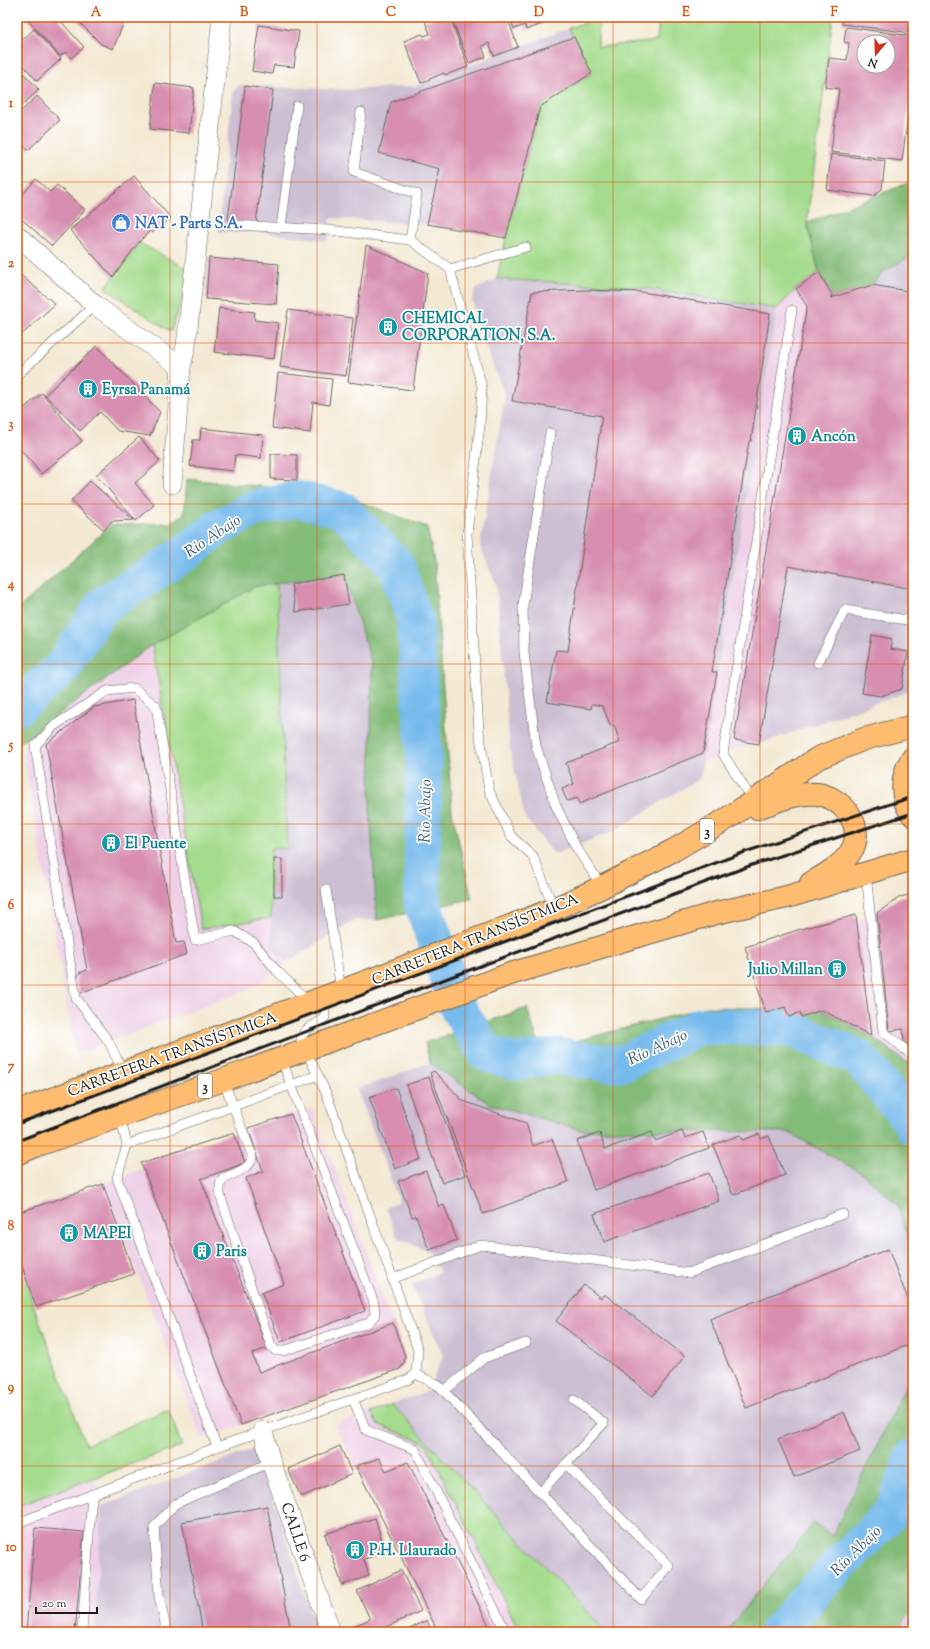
<svg xmlns="http://www.w3.org/2000/svg" width="930" height="1649" font-family="'Sorts Mill Goudy',serif">
<rect width="100%" height="100%" fill="#fff"/>
<filter id="ink" filterUnits="userSpaceOnUse"><feTurbulence type="fractalNoise" baseFrequency=".025" numOctaves="2"/><feDisplacementMap in="SourceGraphic" scale="8" xChannelSelector="R" yChannelSelector="G"/><feConvolveMatrix kernelMatrix="1 2 1 2 8 2 1 2 1" color-interpolation-filters="sRGB"/></filter>
<filter id="wash" filterUnits="userSpaceOnUse"><feTurbulence type="fractalNoise" baseFrequency=".012" numOctaves="4" result="noise"/><feDisplacementMap in="SourceGraphic" scale="16" xChannelSelector="R" yChannelSelector="G"/><feGaussianBlur stdDeviation="0.9" result="paint"/><feColorMatrix in="noise" values="0 0 0 0 0 0 0 0 0 0 0 0 0 0 0 0 0 1.4 0 .05"/><feComposite in="paint" operator="in"/></filter>
<g filter="url(#wash)">
<rect width="100%" height="100%" fill="#f3e8d2"/>
<g fill="#eed0e7">
<path d="M819,272L832,295L831,298L759,744L735,749L703,763L777,309L796,289Z"/>
<path d="M152,645L201,929L271,918L272,949L287,962L260,984L255,987L76,1054L23,752L26,738Z"/>
<path d="M913,893V1067L871,1036L857,921L900,897Z"/>
<path d="M312,1108L405,1356L404,1363L400,1369L202,1439L103,1184L234,1133Z"/>
<path d="M392,1404L606,1632H438L335,1425Z"/>
<path d="M96,1478L101,1506L95,1632H17V1506Z"/>
</g>
<g fill="#ccbed3">
<path d="M569,28L592,73L540,108L506,238L427,224L331,218L328,241L262,232H218L233,92L239,85L347,90L416,86Z"/>
<path d="M913,255V690L759,744L831,298L872,285L884,271Z"/>
<path d="M497,279L636,287L777,309L700,778L614,831L554,854L525,818L510,750L496,584L480,546L505,395L484,343L472,300L476,289Z"/>
<path d="M344,574L372,665L370,811L377,920H355L287,962L272,949L271,918V848H287L277,584Z"/>
<path d="M430,1063L490,1104L581,1130L788,1132L863,1174L898,1205L913,1257V1372L909,1381L832,1537L814,1523L726,1632H606L392,1404L428,1391L443,1356L412,1285L440,1272L429,1252L397,1237L386,1208L399,1201L357,1089Z"/>
<path d="M257,1448L317,1632H95L101,1506Z"/>
<path d="M913,1608V1632H896L903,1622Z"/>
</g>
<g fill="#a4db8d" stroke="#607c54">
<path d="M599,17L598,47L657,41L659,17H833L807,223L819,272L796,289L777,309L636,287L497,279L506,238L540,107L592,73L569,28Z"/>
<path d="M140,243L191,271L171,332L105,288Z"/>
<path d="M277,584L287,849L271,848V918L201,929L152,645L256,586Z"/>
<path d="M17,1262L86,1445L168,1409L182,1446L17,1506Z"/>
<path d="M392,1404L606,1632H520L427,1446L423,1442L377,1424L371,1413Z"/>
</g>
<g fill="#83bb78" stroke="#506c4a">
<path d="M913,181V255L884,271L872,285L831,298L832,295L819,272L807,223Z"/>
<path d="M187,479L339,494L427,527L434,561L452,812L472,899L377,920L370,811L372,665L344,574L256,586L152,645L17,745V610L111,525L170,523L184,514Z"/>
<path d="M706,1007L822,1010L871,1036L913,1067V1257L898,1205L863,1174L788,1132L581,1130L490,1104L430,1063L425,1043L527,1008L541,1050Z"/>
<path d="M913,1372V1608L896,1632H726L814,1523L832,1536Z"/>
</g>
<g fill="none" stroke-linecap="round" stroke-linejoin="round">
<g stroke="#76baec" stroke-width="37">
<path d="M17,708L62,668L103,605L181,556L219,527L253,509L297,499L343,510L396,565L415,619L424,757L422,902L459,1010L486,1053L516,1062L557,1056L581,1060L621,1064L701,1026L788,1028L859,1058L909,1119L913,1127"/>
<path d="M778,1632L815,1590L893,1511L913,1457"/>
</g>
</g>
<g id="blocks">
<g fill="#d78eb0" fill-rule="evenodd">
<path d="M25,17H57L84,47L71,58L65,52L60,56Z"/>
<path d="M74,17H126L113,49L101,44Z"/>
<path d="M436,17H450L468,67L445,75L444,73L421,83L404,41L422,34L424,36L430,34L425,21Z"/>
<path d="M456,17H507L518,47L494,56L489,43L482,46L486,57L469,63L452,19Z"/>
<path d="M510,17H548L550,21L526,30L525,25L514,29Z"/>
<path d="M843,17H913L912,33L842,24Z"/>
<path d="M259,25L299,31L294,67L274,65L272,74L252,71Z"/>
<path d="M846,27L913,36V50H912L909,68L913,69V77L902,161L831,152L839,89L825,87L829,58L847,60L849,43L844,42ZM864,42H888V66H864Z"/>
<path d="M34,29L61,59L37,81L17,58V45Z"/>
<path d="M574,37L592,73L540,107L506,238L427,224L440,169L379,153L391,102Z"/>
<path d="M17,66L39,90L17,110Z"/>
<path d="M155,83L194,88L189,133L150,129Z"/>
<path d="M245,86L273,90L256,224L228,220Z"/>
<path d="M37,96L60,120L28,150L25,146L17,154V115Z"/>
<path d="M831,154L885,161L882,189L874,196L827,190Z"/>
<path d="M134,176L171,218L152,233L150,231L139,242L113,277L70,230Z"/>
<path d="M36,179L50,192L57,185L85,210L52,246L17,215V201Z"/>
<path d="M366,245L428,273L413,390L348,382Z"/>
<path d="M209,258L279,264L276,304L206,299Z"/>
<path d="M17,272L55,304L17,339Z"/>
<path d="M819,272L832,295L831,298L872,285L913,292V589L788,566L759,744L734,740L807,306L796,289Z"/>
<path d="M588,290L642,292L770,314L751,441H749L712,672H717L703,753L579,804L577,798L567,801L562,789L574,784L566,763L620,742L614,725L611,726L602,706L592,704L591,709L547,702L556,650L568,651L602,416L512,401L532,292Z"/>
<path d="M219,308L255,312L254,320L278,323L274,359L214,352Z"/>
<path d="M288,310L353,318L346,376L280,367Z"/>
<path d="M97,346L160,412L150,436L118,431L100,412L80,431L45,395Z"/>
<path d="M278,373L332,379L329,405L313,402L310,433L272,428Z"/>
<path d="M42,393L82,441L41,474L17,445V414Z"/>
<path d="M201,428L263,435L261,458L235,455L233,471L190,466L193,440H200Z"/>
<path d="M139,437L160,461L135,483L154,505L136,521L96,475Z"/>
<path d="M271,454L297,455V480L271,479Z"/>
<path d="M90,481L134,520L112,521L104,530L71,501Z"/>
<path d="M344,575L349,604L296,612L291,584Z"/>
<path d="M872,635L892,639L890,649L908,652L902,689L881,696L862,693Z"/>
<path d="M133,700L176,943L184,942L187,954L80,993L76,981L79,973L87,970L46,744L94,707Z"/>
<rect x="274" y="859" width="8" height="37"/>
<path d="M913,894V1049L908,1043H904L903,1029L889,1031L877,913L900,897Z"/>
<path d="M856,915L871,1036L822,1010L801,1017L800,1012L789,1017L785,1007L766,1013L745,947L801,929Z"/>
<path d="M434,1071L463,1101L526,1123L533,1146L552,1139L568,1182L483,1214L430,1073Z"/>
<path d="M429,1077L465,1175L442,1183L406,1085Z"/>
<path d="M396,1088L421,1159L395,1169L369,1097Z"/>
<path d="M291,1114L365,1311L280,1342L262,1293L284,1284L246,1178L263,1171L248,1128Z"/>
<path d="M682,1131L685,1138L703,1132L709,1148L594,1190L577,1141L600,1133L605,1149L652,1132L655,1141Z"/>
<path d="M234,1133L245,1163L201,1179L267,1348L252,1354L259,1372L393,1323L405,1356L404,1363L400,1369L241,1425L141,1163Z"/>
<path d="M759,1134L761,1139L769,1136L785,1175L733,1195L713,1145L740,1135L743,1140Z"/>
<path d="M426,1171L439,1207L444,1205L457,1240L429,1250L416,1216L412,1217L398,1181Z"/>
<path d="M709,1173L719,1201L604,1242L594,1214Z"/>
<path d="M103,1184L134,1274L36,1307L17,1252V1213Z"/>
<path d="M888,1249L913,1312V1343L746,1408L710,1319Z"/>
<path d="M584,1285L601,1298L604,1294L685,1356L653,1396L556,1321Z"/>
<path d="M844,1412L860,1451L794,1477L778,1439Z"/>
<path d="M340,1446L352,1474L301,1497L288,1469Z"/>
<path d="M379,1458L386,1471L408,1462L492,1632H438L356,1466Z"/>
<path d="M267,1506L291,1632H203L182,1522Z"/>
<path d="M375,1518L383,1544L378,1546L380,1554L364,1559L369,1576L342,1585L325,1534Z"/>
<path d="M35,1528L84,1532L75,1632H26Z"/>
<path d="M401,1570L421,1611L384,1628L386,1632H351L349,1628L370,1619L357,1591Z"/>
<path d="M427,1620L432,1632H404Z"/>
</g>
</g>
</g>
<g filter="url(#ink)">
<use href="#blocks" fill-opacity="0" stroke="#67635c" stroke-width="1"/>
<g fill="none" stroke-linecap="round" stroke-linejoin="round">
<defs>
<g id="lane">
<path d="M361,112L354,172L417,194L410,240"/>
<path d="M233,225L329,230L410,240L450,269L482,387L480,425L467,534L479,731L489,790L511,836L533,856L554,909"/>
<path d="M281,227L297,106"/>
<path d="M450,269L526,247"/>
<path d="M17,375L95,305"/>
<path d="M550,433L523,605L524,653L536,746L556,806L576,847L602,887"/>
<path d="M818,663L845,610L913,621"/>
<path d="M753,801L723,754L792,310"/>
<path d="M866,874L883,1031L913,1056"/>
<path d="M326,889L341,991"/>
<path d="M123,1072L109,1042L76,998L35,746L54,726L107,691L134,688L156,706L195,940L234,931L254,943L277,971L309,1002"/>
<path d="M223,1080L253,1157C249,1170 235,1173 223,1178L220,1185V1195L271,1346L276,1351H283L368,1323L375,1315L374,1303L281,1058"/>
<path d="M120,1116L127,1145L117,1178L217,1447"/>
<path d="M127,1145L318,1075"/>
<path d="M392,1279L481,1245L689,1273L843,1214"/>
<path d="M416,1374L439,1386L641,1599L669,1566L566,1464L540,1493"/>
<path d="M444,1391L484,1358L526,1343"/>
<path d="M353,1399L366,1430L415,1449L506,1632"/>
<path d="M566,1464L604,1423L574,1400"/>
<path d="M17,1550L20,1522L217,1447L407,1380L416,1374L418,1350L327,1095L301,1040C303,1027 317,1026 325,1017L324,997"/>
<path d="M82,1632L92,1494"/>
<path d="M167,1632L159,1597L154,1527L175,1504L271,1462"/>
</g>
<g id="street">
<path d="M17,235L95,305L181,367"/>
<path d="M172,484L181,367L186,346L222,17"/>
<path d="M263,1431L271,1462L331,1632"/>
</g>
<g id="primary">
<path d="M913,758C901,774 899,799 913,815"/>
<path d="M757,808C776,802 796,792 817,794C841,797 864,823 853,848C845,864 825,875 811,883"/>
<path d="M17,1112L373,979L554,909L602,887L674,850L728,818L818,758L864,739L913,726"/>
<path d="M17,1154L35,1146L223,1080L510,974L716,913L787,897L913,859"/>
</g>
</defs>
<use href="#lane" stroke="#67635c" stroke-width="10"/>
<use href="#street" stroke="#67635c" stroke-width="20"/>
<use href="#primary" stroke="#67635c" stroke-width="24"/>
<use href="#lane" stroke="#fff" stroke-width="9"/>
<use href="#street" stroke="#fff" stroke-width="19"/>
<use href="#primary" stroke="#fdbc70" stroke-width="22"/>
<g stroke="#1c1c1c" stroke-width="3">
<path d="M17,1124L745,852L887,805L913,797"/>
<path d="M17,1141L448,978L752,865L913,813"/>
</g>
</g>
</g>
<path fill="none" stroke="#de560d" stroke-width="1" stroke-opacity="0.55" d="M170,17V1632M317,17V1632M465,17V1632M613,17V1632M760,17V1632M17,182H913M17,343H913M17,504H913M17,664H913M17,824H913M17,985H913M17,1146H913M17,1306H913M17,1466H913"/>
<defs>
<symbol id="shop-disc" viewBox="-11 -11 22 22"><circle r="9.5" fill="#3f7fe0" stroke="#fff"/><path d="M-5-2.5h2.3a2.7 3.5 0 0 1 5.4 0H5L5.5 6h-11ZM-1.5-2.5h3a1.5 2.3 0 0 0-3 0Z" fill="#fff"/></symbol>
<symbol id="building-disc" viewBox="-11 -11 22 22"><circle r="9.5" fill="#0f9aa8" stroke="#fff"/><path d="M-4-6H4V6H1V3H-1V6H-4ZM-2.5-4.3h1.7v1.8h-1.7ZM.8-4.3h1.7v1.8H.8ZM-2.5-1h1.7V.8h-1.7ZM.8-1h1.7V.8H.8Z" fill="#fff"/></symbol>
</defs>
<g fill-rule="evenodd">
<use href="#shop-disc" x="110" y="212" width="22" height="22"/>
<use href="#building-disc" x="377" y="316" width="22" height="22"/>
<use href="#building-disc" x="77" y="378" width="22" height="22"/>
<use href="#building-disc" x="786" y="425" width="22" height="22"/>
<use href="#building-disc" x="100" y="832" width="22" height="22"/>
<use href="#building-disc" x="826" y="958" width="22" height="22"/>
<use href="#building-disc" x="58" y="1222" width="22" height="22"/>
<use href="#building-disc" x="191" y="1240" width="22" height="22"/>
<use href="#building-disc" x="344" y="1539" width="22" height="22"/>
</g>
<g text-anchor="middle" stroke-width="3.5" stroke-linejoin="round" paint-order="stroke">
<g fill="#fff" stroke="#606060" stroke-width="1">
<rect x="700" y="819" width="14" height="24" rx="3"/>
<rect x="198" y="1074" width="14" height="24" rx="3"/>
</g>
<g font-size="14" font-weight="bold" fill="#1c1c1c">
<text x="707" y="836">3</text>
<text x="205" y="1091">3</text>
</g>
<g font-size="15" font-weight="bold" fill="#366cbe" stroke="#fff" text-anchor="start">
<text x="135" y="228">NAT - Parts S.A.</text>
</g>
<g font-size="15" font-weight="bold" fill="#0d838f" stroke="#fff" text-anchor="start">
<text x="402" y="323">CHEMICAL<tspan x="402" dy="17">CORPORATION, S.A.</tspan></text>
<text x="102" y="394">Eyrsa Panamá</text>
<text x="811" y="441">Ancón</text>
<text x="125" y="848">El Puente</text>
<text x="823" y="974" text-anchor="end">Julio Millan</text>
<text x="83" y="1238">MAPEI</text>
<text x="216" y="1256">Paris</text>
<text x="369" y="1555">P.H. Llaurado</text>
</g>
<g font-size="15" fill="#1c1c1c" stroke="#fff">
<text transform="translate(475 939) rotate(-22)" y="5">CARRETERA TRANSÍSTMICA</text>
<text transform="translate(172 1054) rotate(-20)" y="5">CARRETERA TRANSÍSTMICA</text>
<text transform="translate(296 1532) rotate(71)" y="5">CALLE 6</text>
</g>
<g font-size="16" font-style="italic" fill="#405b6f" stroke="#fff">
<text transform="translate(212 535) rotate(-34)" y="6">Río Abajo</text>
<text transform="translate(424 811) rotate(-89)" y="6">Río Abajo</text>
<text transform="translate(657 1046) rotate(-25)" y="6">Río Abajo</text>
<text transform="translate(855 1550) rotate(-45)" y="6">Río Abajo</text>
</g>
</g>
<rect width="930" height="1649" fill="none" stroke="#fff" stroke-width="44"/>
<g transform="translate(876 54) rotate(199)"><circle r="19" fill="#ffffff" stroke="#a4a4a4"/>
<path d="M0-3L7 15L0 10L-7 15Z" fill="#c8321e"/>
<text y="-6" font-size="11" font-weight="bold" text-anchor="middle" fill="#1c1c1c">N</text>
</g>
<path d="M36 1607v6h61v-6" fill="none" stroke="#1c1c1c" stroke-width="2"/>
<text x="42" y="1607" font-size="12" fill="#1c1c1c" stroke="#ffffff" stroke-width="3" paint-order="stroke">20 m</text>
<rect x="22" y="22" width="886" height="1605" fill="none" stroke="#de560d" stroke-width="1.5"/>
<g font-size="13" text-anchor="middle" font-weight="bold" fill="#de560d">
<text x="96" y="16">A</text>
<text x="244" y="16">B</text>
<text x="391" y="16">C</text>
<text x="539" y="16">D</text>
<text x="686" y="16">E</text>
<text x="834" y="16">F</text>
<text x="11" y="107">1</text>
<text x="11" y="267">2</text>
<text x="11" y="428">3</text>
<text x="11" y="588">4</text>
<text x="11" y="749">5</text>
<text x="11" y="909">6</text>
<text x="11" y="1070">7</text>
<text x="11" y="1230">8</text>
<text x="11" y="1391">9</text>
<text x="11" y="1551">10</text>
</g>
</svg>
